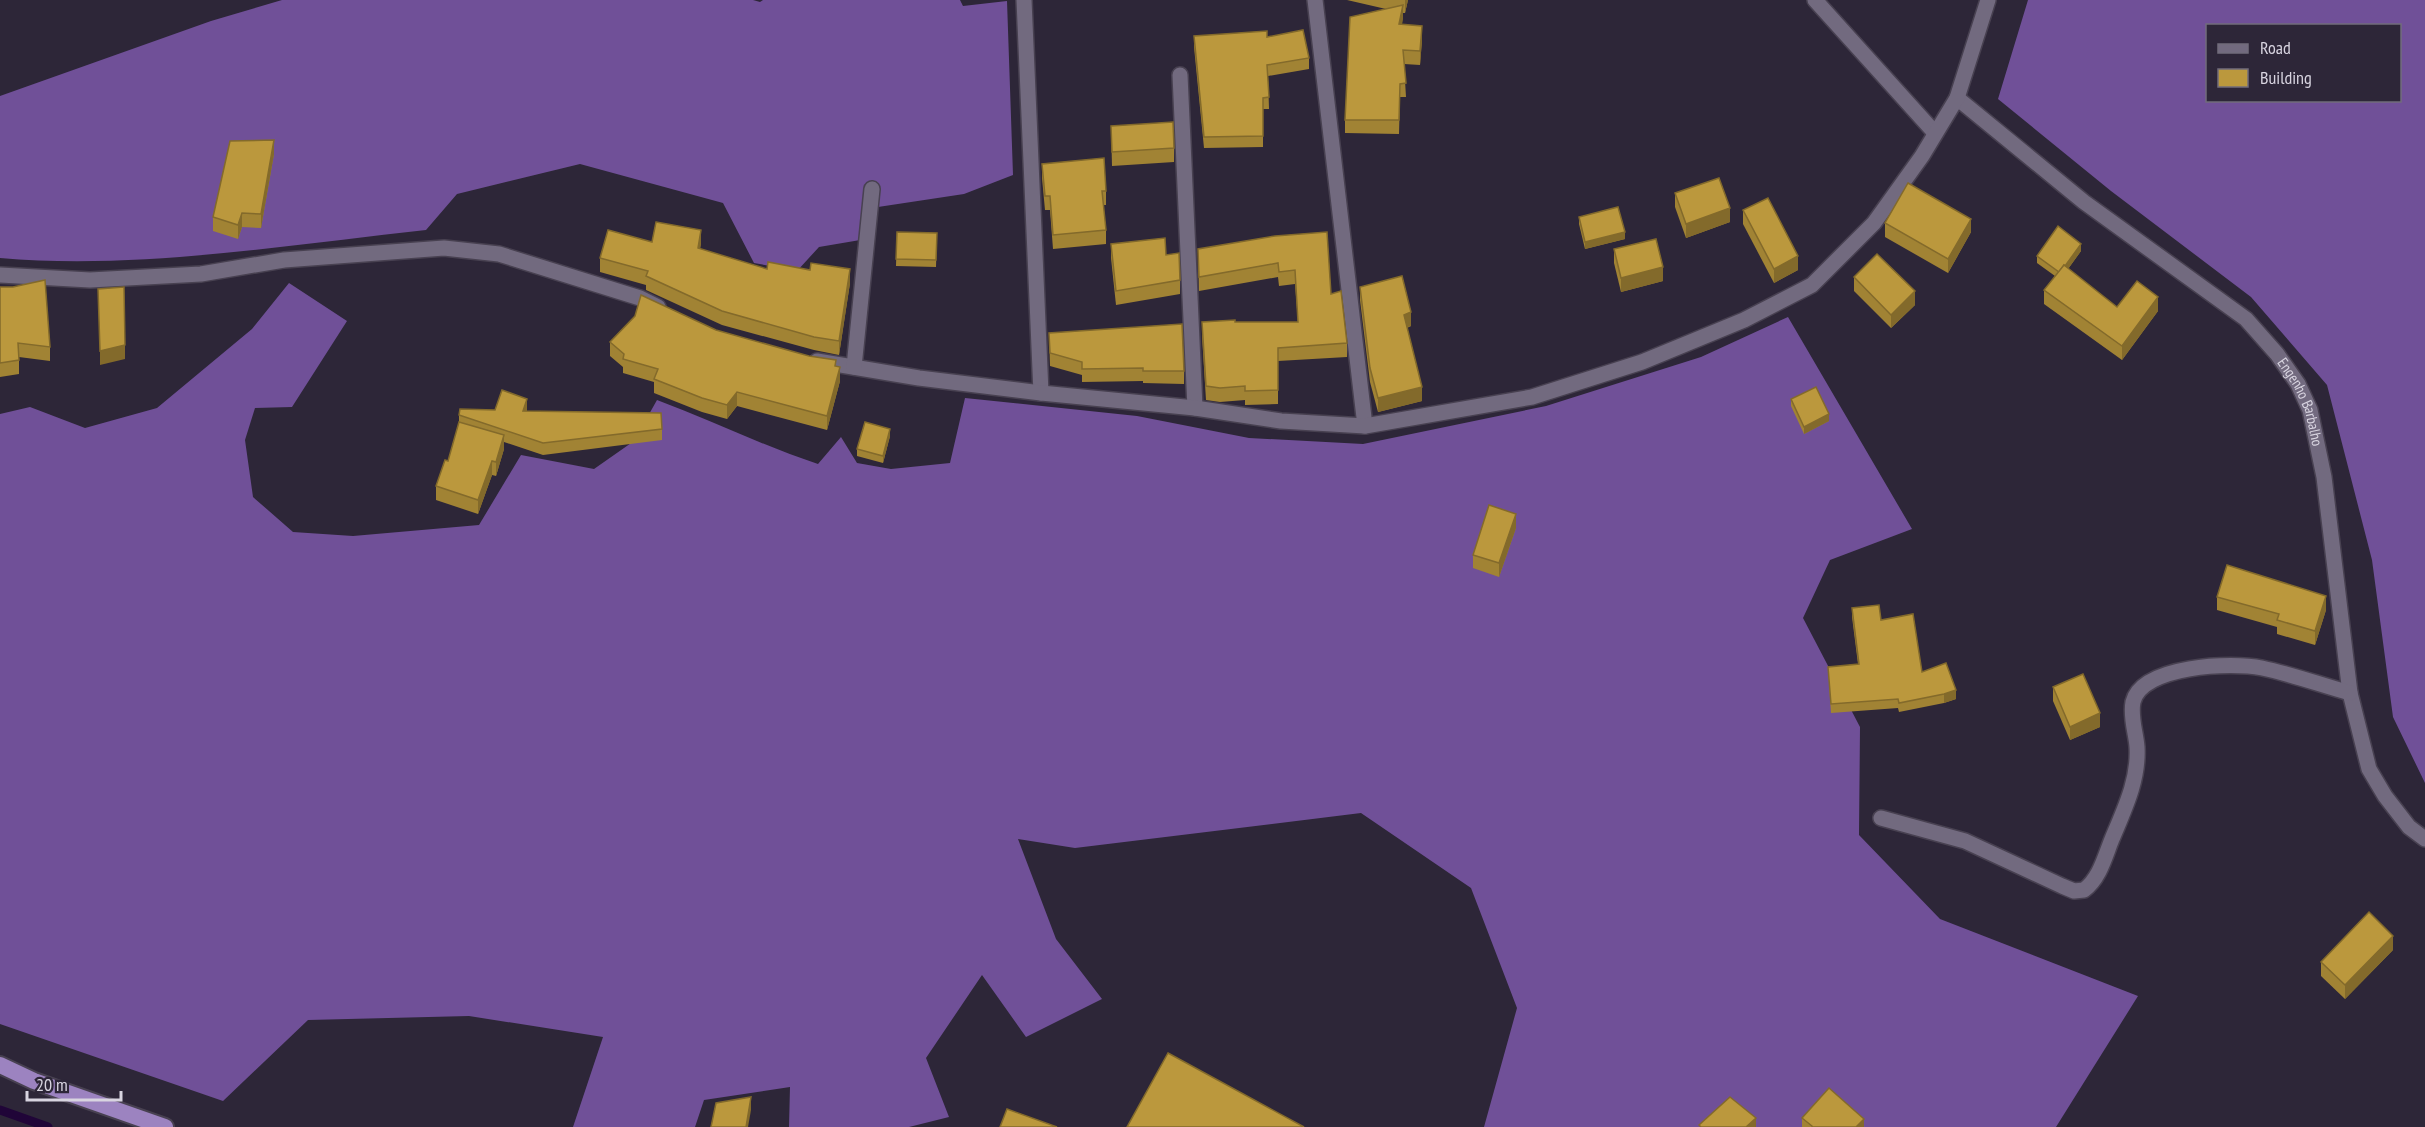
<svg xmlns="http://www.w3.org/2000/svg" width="2425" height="1127" font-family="'PT Sans Narrow',sans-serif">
<rect width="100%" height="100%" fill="#2d2638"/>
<g fill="#705098" fill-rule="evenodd">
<path d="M282,0H753L760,2L763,0H960L963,6L1007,1L1013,175L964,194L878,207L872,238L819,247L797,271L754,263L723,203L580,164L457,194L426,230C288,245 138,270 0,258V96L211,21Z"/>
<path d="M2028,0H2425V783L2393,717L2372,560L2327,385L2251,297L2111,191L1998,99ZM2208,26H2400V100H2208Z"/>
<path d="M289,283L347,321L292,407L255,408L245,440L253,497L293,532L353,536L479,525L521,455L594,469L634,441L657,400C711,420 763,446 818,464L841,437L857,463L891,469L950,463L965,398L1137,416L1249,438L1363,444L1546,406L1701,357L1788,317L1912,529L1830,560L1803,618L1860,727L1859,835L1940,919L2138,996L2056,1127H1484L1517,1008L1471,888L1361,813L1075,848L1018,839L1056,939L1102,999L1026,1037L982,975L926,1058L949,1117L909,1127H789L790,1087L704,1100L695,1127H573L603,1037L469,1016L308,1020L223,1101L0,1024V414L30,407L85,428L157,408L252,329Z"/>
</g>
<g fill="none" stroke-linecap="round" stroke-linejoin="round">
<path stroke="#200538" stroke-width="9" d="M0,1110L48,1127"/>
<defs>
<g id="minor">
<path d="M1024,0L1041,393"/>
<path d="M1315,0L1365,426"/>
<path d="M1815,0L1935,133"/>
<path d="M1180,75L1195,408"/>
<path id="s1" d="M1957,98L2084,202L2246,319L2277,354L2298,384L2310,410L2324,477L2350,693L2369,769L2385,796L2409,827L2425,839"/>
<path d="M0,275L90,280L201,274L284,260L444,248L499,254L640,298L658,307"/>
<path d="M817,361L919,378L1041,393L1195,408L1281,421L1365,426L1532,397L1642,362L1744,320L1812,285L1874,223L1922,156L1957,98L1988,0"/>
<path d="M854,367L872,189"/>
<path d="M1881,818L1965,841L2062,886L2074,891L2084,890C2100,878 2105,856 2112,839C2124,810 2139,780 2137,747C2136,733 2130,717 2133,702C2142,665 2232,662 2262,668C2291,674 2321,685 2350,693"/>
</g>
<path id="trunk" d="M0,1065L34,1081L165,1127"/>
</defs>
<use href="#minor" stroke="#484151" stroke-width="18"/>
<use href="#trunk" stroke="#484151" stroke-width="20"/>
<use href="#minor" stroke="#726a7f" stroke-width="15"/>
<use href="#trunk" stroke="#9c83c0" stroke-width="16"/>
</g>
<g fill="#a18334">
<path d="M1347,0H1408L1405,13H1403L1402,24L1422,40L1420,65L1404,64L1406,97H1400L1399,134L1345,133V120L1386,9Z"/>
<path d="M1194,36L1267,37L1309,58V69L1268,76L1269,109H1263V147L1204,148L1194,47Z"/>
<path d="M1111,126L1174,148V162L1112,166Z"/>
<path d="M274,154L261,228L242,227L238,239L213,231V217Z"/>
<path d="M1042,164L1106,191V205H1103L1106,230V244L1053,249L1050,210H1045L1042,178Z"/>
<path d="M1675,193L1730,222L1686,238L1675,207Z"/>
<path d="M1743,210L1798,270L1774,283L1743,224Z"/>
<path d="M1579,217L1625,239L1585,249L1579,224Z"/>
<path d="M1885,223L1971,232L1948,273L1885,237Z"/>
<path d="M897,232L937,233L936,267L896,266Z"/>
<path d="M1275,236L1331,294L1347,343V357L1278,361V404L1245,405V400L1220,402L1206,400L1202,336V322H1298L1295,284L1279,286L1278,277L1199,291L1198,249Z"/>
<path d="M652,242L701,243L700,249L767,269L850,283L839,355L814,350L722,325L646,290V285L600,272V258Z"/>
<path d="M1111,244L1166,255L1180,280V294L1116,305L1111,258Z"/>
<path d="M1614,249L1663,281L1621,292L1614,263Z"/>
<path d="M2081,251L2068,269L2117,307L2158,311L2122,360L2044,304V290L2055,276L2037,263V256Z"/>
<path d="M1854,277L1915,305L1891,328L1854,291Z"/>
<path d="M0,287H13L50,347V361L19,357V374L0,377Z"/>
<path d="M1360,287L1411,326L1407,328L1422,401L1378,412L1370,382L1360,300Z"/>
<path d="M716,330L836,366L840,381L827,430L737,406L727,419L702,412L654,393V382L623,373V367L610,356V342Z"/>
<path d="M1049,333L1184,371V384L1143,383V381L1082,382V375L1050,366Z"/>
<path d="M1791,399L1829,421L1804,434L1791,406Z"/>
<path d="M527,411L662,429V440L543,455L504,442V449L496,476L492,475L478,514L436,500V486L448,461L459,423V415Z"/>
<path d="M890,436L883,463L857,456V449Z"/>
<path d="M1516,528L1499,577L1473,568V555Z"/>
<path d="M2217,597L2326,610L2315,645L2277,634V627L2217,610Z"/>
<path d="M1852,608L1881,620L1922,672L1956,699L1944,703L1899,712L1898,708L1831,713L1828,667L1858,664L1852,617Z"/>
<path d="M2053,687L2100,727L2070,740L2053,701Z"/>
<path d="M2393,950L2345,999L2321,976V962Z"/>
<path d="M1802,1118L1864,1127H1802Z"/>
</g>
<g fill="#836a2b">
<path d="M1405,0H1408L1405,13Z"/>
<path d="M1403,5V19L1399,38V24Z"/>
<path d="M1422,26V40L1420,65V51Z"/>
<path d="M274,140V154L261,228V214Z"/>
<path d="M1730,208V222L1686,238V224Z"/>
<path d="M242,213V227L238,239V225Z"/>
<path d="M1971,219V232L1948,273V259Z"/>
<path d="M701,230V243L698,262V248Z"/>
<path d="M1625,232V239L1585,249V242Z"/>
<path d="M2081,244V251L2060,280V273Z"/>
<path d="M1798,256V270L1774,283V269Z"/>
<path d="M1663,267V281L1621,292V278Z"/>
<path d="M850,269V283L839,355V341Z"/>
<path d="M1915,291V305L1891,328V315Z"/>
<path d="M2158,297V311L2122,360V346Z"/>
<path d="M1411,312V326L1404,328V315Z"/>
<path d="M125,345V359L100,365V351Z"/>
<path d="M840,367V381L827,430V416Z"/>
<path d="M1422,387V401L1378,412V398Z"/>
<path d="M737,392V406L727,419V405Z"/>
<path d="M527,399V411H523Z"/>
<path d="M1829,414V421L1804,434V427Z"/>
<path d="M890,429V436L883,463V456Z"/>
<path d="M504,435V449L496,476V462Z"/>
<path d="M492,461V475L478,514V500Z"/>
<path d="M1516,514V528L1499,577V563Z"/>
<path d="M2326,596V610L2315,645V631Z"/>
<path d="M1956,690V699L1944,703V694Z"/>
<path d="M2100,713V727L2070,740V727Z"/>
<path d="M2393,936V950L2345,999V985Z"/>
<path d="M751,1097V1110L748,1127H746Z"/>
<path d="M1756,1118V1127H1746Z"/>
<path d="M1864,1119V1127H1856Z"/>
</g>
<g fill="#bb983d" stroke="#836a2b" stroke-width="1.5">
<path d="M1403,5L1399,24L1422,26L1420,51L1403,50L1406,83L1400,84L1399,120H1345L1350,17Z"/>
<path d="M1303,30L1309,58L1267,65L1269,97L1263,98V136L1204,137L1194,36L1267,31V37Z"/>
<path d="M1173,122L1174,148L1112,152L1111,126Z"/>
<path d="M274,140L261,214L242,213L238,225L213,217L230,141Z"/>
<path d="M1104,158L1106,191H1102L1106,230L1053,235L1050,196H1045L1042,164Z"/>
<path d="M1719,178L1730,208L1686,224L1675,193Z"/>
<path d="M1908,183L1971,219L1948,259L1885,223Z"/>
<path d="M1768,198L1798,256L1774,269L1743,210Z"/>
<path d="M1618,207L1625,232L1585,242L1579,217Z"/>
<path d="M656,222L701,230L698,248L767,269L768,262L810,270L811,263L850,269L839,341L814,337L722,311L646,276L648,271L600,258L608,230L652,242Z"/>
<path d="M2058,226L2081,244L2065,266L2064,265L2059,272L2037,256Z"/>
<path d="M897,232L937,233L936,260L896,259Z"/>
<path d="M1327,232L1331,294L1341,291L1347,343L1278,348V390L1245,391V386L1220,388L1206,386L1202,322L1235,320V322H1298L1295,270L1279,272L1278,263L1199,277L1198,249L1275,236Z"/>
<path d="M1165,238L1166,255L1179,253L1180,280L1116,291L1111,244Z"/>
<path d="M1656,239L1663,267L1621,278L1614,249Z"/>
<path d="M1877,254L1915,291L1891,315L1854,277Z"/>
<path d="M2064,265L2117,307L2137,281L2158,297L2122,346L2044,290Z"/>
<path d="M1402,276L1411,312L1404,315L1422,387L1378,398L1370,368L1360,287Z"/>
<path d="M45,280L50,347L18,343L19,360L0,363V287H13Z"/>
<path d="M124,287L125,345L100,351L98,289Z"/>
<path d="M641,295L716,330L809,356L836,360L835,366L840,367L827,416L737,392L727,405L702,398L654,379L658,369L623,359L624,354L610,342L635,316Z"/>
<path d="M1182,324L1184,371H1143V368L1082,369V362L1050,353L1049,333Z"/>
<path d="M1816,387L1829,414L1804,427L1791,399Z"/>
<path d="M502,390L527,399L523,411L661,413L662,429L543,443L459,415L460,409L495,410Z"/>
<path d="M459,422L504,435L496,462L492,461L478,500L436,486L445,460L448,461Z"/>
<path d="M865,422L890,429L883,456L857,449Z"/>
<path d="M1489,505L1516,514L1499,563L1473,555Z"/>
<path d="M2227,565L2326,596L2315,631L2277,620L2279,614L2217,597Z"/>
<path d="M1879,605L1881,620L1913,614L1922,672L1946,663L1956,690L1944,694L1899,703L1898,699L1831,704L1828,667L1859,664L1852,608Z"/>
<path d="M2083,674L2100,713L2070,727L2053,687Z"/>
<path d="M2369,912L2393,936L2345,985L2321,962Z"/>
<path d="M1168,1053L1304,1127H1127Z"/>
<path d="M1829,1088L1864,1119L1856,1127H1812V1126L1802,1118Z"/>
<path d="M751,1097L746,1127H711L716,1103Z"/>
<path d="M1730,1097L1756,1118L1746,1127H1701L1699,1125Z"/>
<path d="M1007,1109L1057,1127H1000Z"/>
</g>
<g text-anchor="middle" stroke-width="6" stroke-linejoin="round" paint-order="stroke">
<g font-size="15" fill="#d8d4e0" stroke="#2d2638">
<text dy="5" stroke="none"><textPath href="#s1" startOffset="465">Engenho Barbalho</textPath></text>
</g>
</g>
<rect x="2206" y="24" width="195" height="78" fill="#2d2638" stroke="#716c7b" stroke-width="1.5"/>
<rect x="2218" y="44" width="30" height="9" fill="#726a7f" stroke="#716c7b" stroke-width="1.5"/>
<text x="2260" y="54" font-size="18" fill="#d8d4e0">Road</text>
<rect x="2218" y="69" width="30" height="18" fill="#bb983d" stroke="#716c7b" stroke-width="1.5"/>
<text x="2260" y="84" font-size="18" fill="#d8d4e0">Building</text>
<path d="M27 1091v9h94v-9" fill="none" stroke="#d8d4e0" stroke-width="3"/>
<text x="36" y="1091" font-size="18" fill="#d8d4e0" stroke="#2d2638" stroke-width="4.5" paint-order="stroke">20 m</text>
</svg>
